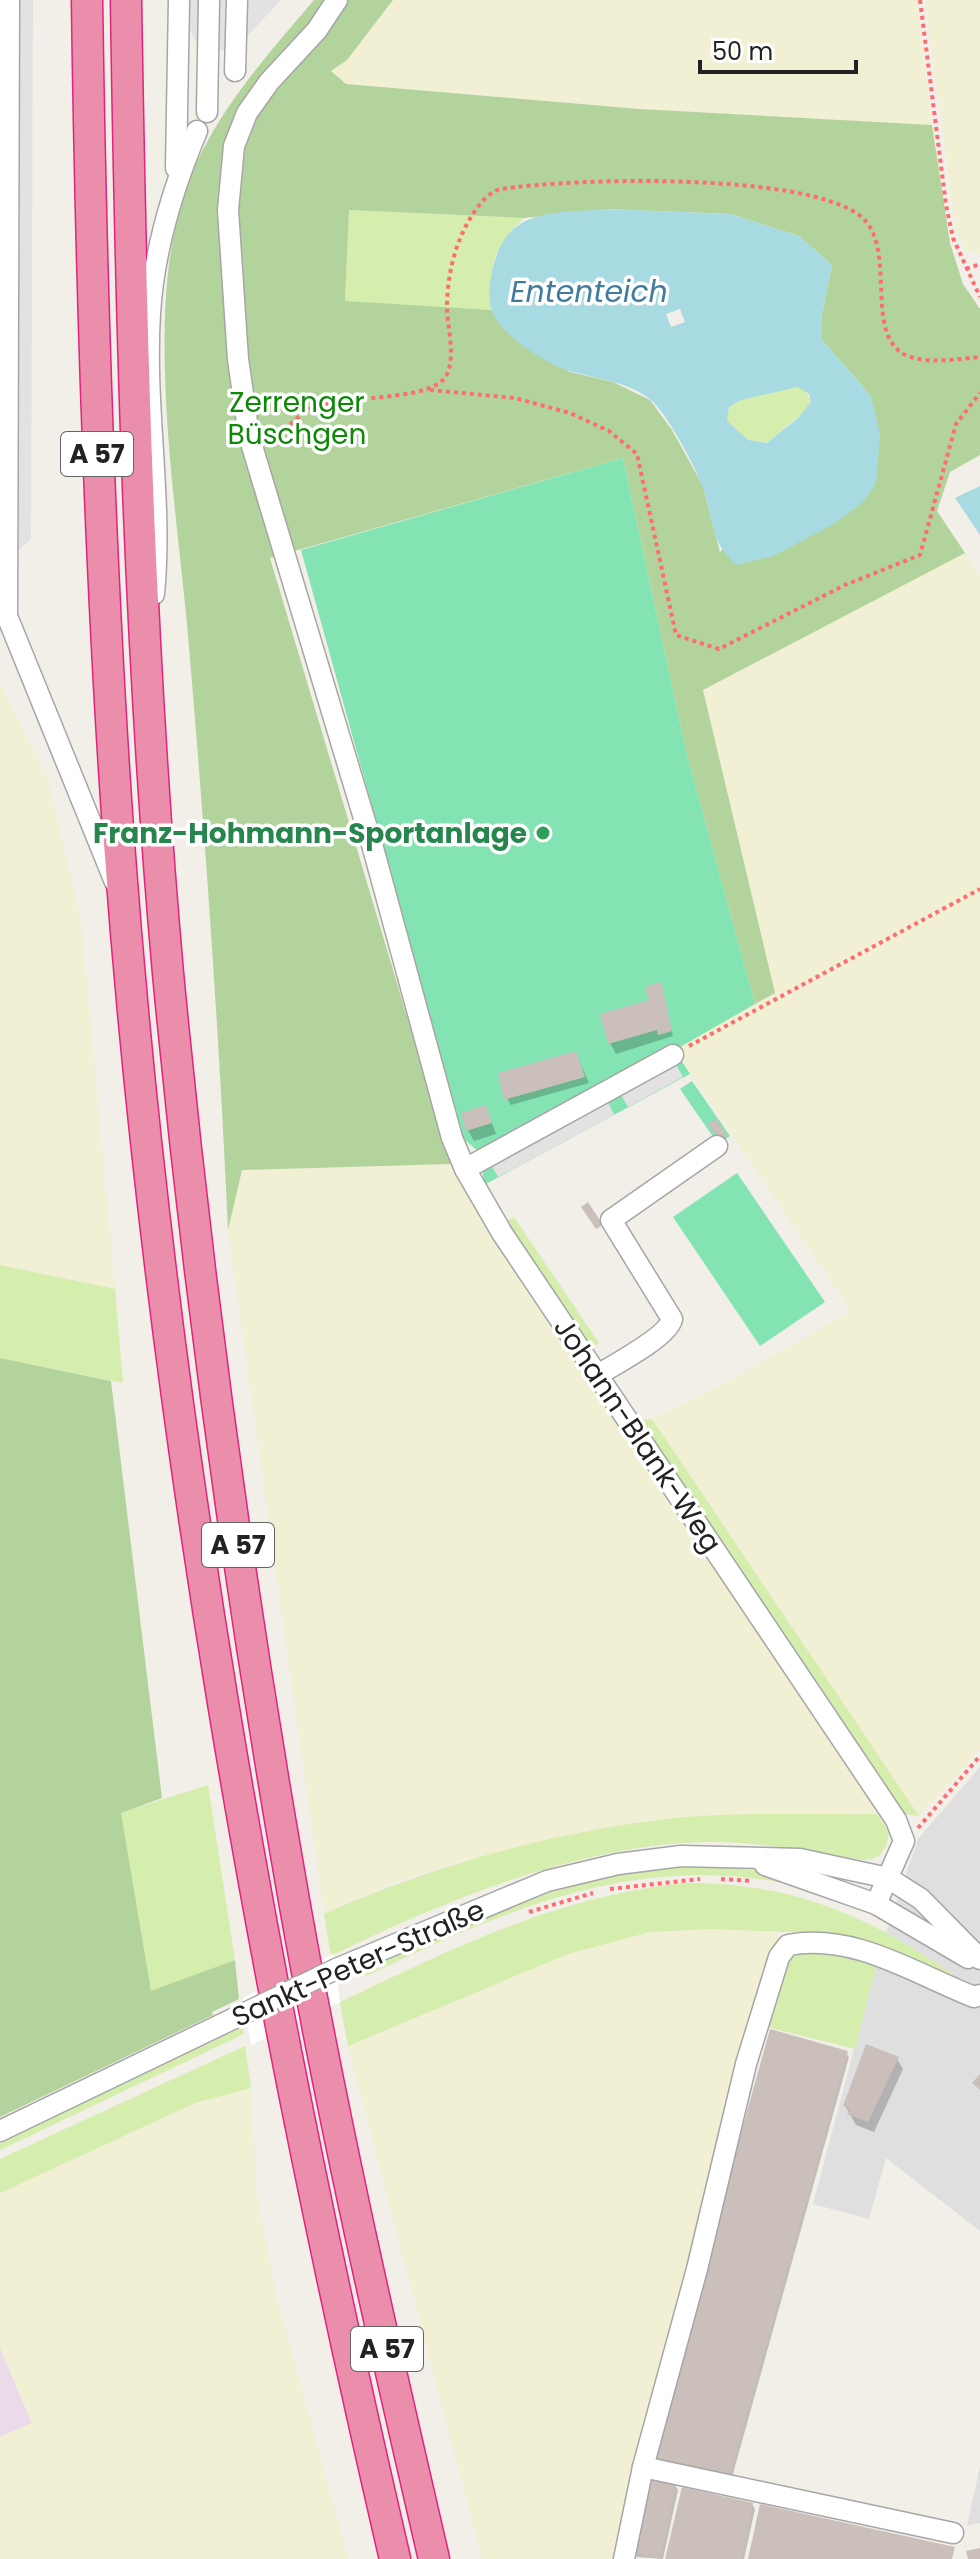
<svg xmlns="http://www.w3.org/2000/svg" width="980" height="2559" font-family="Poppins,sans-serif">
<rect width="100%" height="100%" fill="#f2eee8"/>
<g fill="#e0dfdf">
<path d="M980,1767V2231L886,2158L869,2219L813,2204L880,1951L918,1839Z"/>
<path d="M980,2467V2523L967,2526Z"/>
</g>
<path fill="#ebdaea" d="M0,2348L32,2423L0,2437Z"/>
<g fill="#f1efd4">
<path d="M393,0H917L932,125L639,109L346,84L331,71L347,60Z"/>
<path d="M925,0H980V254L965,250L956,228Z"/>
<path d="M965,553L980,576V1749L919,1816L652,1419L718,1387L851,1311L675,1050L775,993L703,689Z"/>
<path d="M0,683L47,775L81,922L115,1289L0,1265Z"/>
<path d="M451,1164L482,1217L876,1805L877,1814L652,1820L461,1861L397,1881L324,1914L228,1230L241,1170Z"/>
<path d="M710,1929L780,1933L759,1987L638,2456L618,2559H482L348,2046L568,1954L650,1932Z"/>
<path d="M251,2088L256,2191L277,2298L348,2559H0V2437L32,2423L0,2348V2193L195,2103Z"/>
</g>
<g fill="#d5edad">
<path d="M349,210L524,218C490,251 491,263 491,310L345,302Z"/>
<path d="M798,387L804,389L811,401L805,411L767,443L748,440L727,421L729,407L741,400Z"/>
<path d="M514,1217L599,1343L590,1348L506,1222Z"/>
<path d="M0,1265L115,1289L123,1383L0,1358Z"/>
<path d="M652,1419L919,1816L901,1813L638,1420Z"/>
<path d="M208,1785L235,1960L151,1992L120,1813Z"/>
<path d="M877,1814L889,1832C886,1849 883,1858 865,1860C816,1854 768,1843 719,1842C589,1840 443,1901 331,1956L324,1914C427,1868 538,1836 651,1821C724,1811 803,1815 877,1814Z"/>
<path d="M693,1865L767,1871L816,1890C646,1847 517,1905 366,1976L363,1969L542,1894L634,1871Z"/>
<path d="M685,1883C800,1882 883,1922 974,1990L833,1934L710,1929L650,1932L568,1954L348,2046L340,2002C457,1947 554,1897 685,1883Z"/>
<path d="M811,1947L878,1959L855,2049L763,2026L785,1960Z"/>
<path d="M243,2027L244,2034L0,2150V2143Z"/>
<path d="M245,2046L251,2088L195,2103L0,2193V2159Z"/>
</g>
<g fill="#b3d39c" fill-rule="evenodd">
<path d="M314,0H393L347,60L331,71L346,84L639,109L932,125L950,243L963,284L980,309V455L950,472L937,511L965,553L703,690L775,993L755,1004L686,751L623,458L270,558L451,1164L242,1170L228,1230C219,1031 205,834 188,635C177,510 146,328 180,208C203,125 260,64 314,0ZM606,209L730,214L799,236L832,265L822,314V340L871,396L720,552L703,486L672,430L650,400L613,382L570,372L508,331L491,310L345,301L349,210L524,218Z"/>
<path d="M0,1358L111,1381L162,1798L121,1813L151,1991L235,1960L239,1999L212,2012L213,2015L0,2117Z"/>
</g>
<g fill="#84e3b2">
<path d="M623,458L686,751L755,1004L675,1050L690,1074L484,1185L481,1154L464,1139L301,550Z"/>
<path d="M692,1081L730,1136L718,1144L680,1089Z"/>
<path d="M737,1173L825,1302L760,1346L673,1217Z"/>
</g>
<g fill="#e2e2e2">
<path d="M16,0H33L31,539L15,553Z"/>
<path d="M187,0H281L241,43L229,50L212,51L196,42L189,28Z"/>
<path d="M675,1063L683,1077L628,1107L620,1093Z"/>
<path d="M607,1100L614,1115L498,1177L490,1163Z"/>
</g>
<g fill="#a8dbe1" fill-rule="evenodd">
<path d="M606,209L730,214L799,236L832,265L822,314V340L871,396L880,434L876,484L862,503L834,524L773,556L737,565C711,545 713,519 704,490C696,468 668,415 651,400C630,382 596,379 570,371C547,365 497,333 491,308C487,294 491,273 495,260C511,206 559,214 606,209ZM680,309L685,322L671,327L666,314ZM798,387L809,394L811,402L798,418L767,443L748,440L727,421L729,407L741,400Z"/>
<path d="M980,486V535L955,498Z"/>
</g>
<path fill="#fff" d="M334,1954L340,2002L251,2045L243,1998Z"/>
<g fill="#0003">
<path d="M662,989L673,1036L616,1054L610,1043Z"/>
<path d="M578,1058L589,1083L511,1105L505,1095Z"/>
<path d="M486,1107L496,1134L474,1141L468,1130Z"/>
<path d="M846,2053L849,2057L731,2481L656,2460L654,2455Z"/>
<path d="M897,2059L903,2069L874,2132L856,2125L845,2106Z"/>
<path d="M675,2485L678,2490L663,2559L637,2557L634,2552Z"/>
<path d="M752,2504L755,2509L744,2559H668Z"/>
</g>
<g fill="#cabfbb">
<path d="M661,982L672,1031L658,1035L657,1030L608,1044L600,1014L649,1000L645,987Z"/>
<path d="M576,1051L585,1077L504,1100L498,1073Z"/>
<path d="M486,1105L492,1123L466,1131L461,1113Z"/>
<path d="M716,1119L727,1136L719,1141L708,1124Z"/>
<path d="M588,1202L603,1225L596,1229L581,1207Z"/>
<path d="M770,2029L848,2051L729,2477L651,2456Z"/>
<path d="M866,2044L899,2057L868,2122L847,2114L850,2109L843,2106Z"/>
<path d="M980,2074V2090L972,2083Z"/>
<path d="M648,2477L676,2484L660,2559L632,2552Z"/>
<path d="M682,2487L753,2503L741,2559H665Z"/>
<path d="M760,2504L955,2547L952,2559H748Z"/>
<path d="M980,2548V2559H968L966,2551Z"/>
</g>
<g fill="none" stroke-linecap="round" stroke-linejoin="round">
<defs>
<g id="minor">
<path d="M9,0L7,616L115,882"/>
<path d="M337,0L317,30L269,82L247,113L234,146L228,210L238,359L249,436L373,848L452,1138L465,1169"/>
<path d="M235,71L237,0"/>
<path d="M207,112L209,0"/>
<path d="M176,168L179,0"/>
<path d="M154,594C163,501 144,407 150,313C154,249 172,190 197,131"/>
<path d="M673,1055L465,1169L502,1233L896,1820L904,1841L876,1904"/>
<path d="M598,1375C615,1364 668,1337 672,1319L611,1220L717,1146"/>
<path d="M765,1865L876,1904L968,1958"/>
<path d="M336,1969L547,1881L618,1864L681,1856L800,1859L888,1878L921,1899L980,1959"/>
<path d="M0,2131L245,2013"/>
<path d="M643,2467L953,2533"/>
<path d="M624,2559L643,2467L697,2269L746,2064L779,1957L788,1945C855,1933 913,1973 974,1997L980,1995"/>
</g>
<g id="highway">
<path d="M87,0C91,281 99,562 119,843C161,1420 264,1997 395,2559"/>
<path d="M126,0C131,325 139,649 168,973C196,1270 236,1566 287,1860C327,2095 380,2327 434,2559"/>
</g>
</defs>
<use href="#minor" stroke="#a6a6a6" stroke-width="23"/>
<use href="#highway" stroke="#e3237e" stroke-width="33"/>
<g stroke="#ff6c70" stroke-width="4" stroke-dasharray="4 4" stroke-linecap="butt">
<path d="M920,0L946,205L953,238L980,297"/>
<path d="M966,269L980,264"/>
<path d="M430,390L515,398L570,413L609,431L637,454L676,635L719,649L845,585L920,555L956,424L980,393"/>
<path d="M268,433C291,429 290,422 308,410C318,403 337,402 349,400C372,397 434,397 446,376C457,357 446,324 447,303C448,273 455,243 471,217C477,207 489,191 501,189C575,178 800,172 859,215C902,246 857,344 914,358C934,363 959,359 980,357"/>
<path d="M689,1046L980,889"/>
<path d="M918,1828L980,1756"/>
<path d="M721,1879L752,1881"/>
<path d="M610,1889L700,1879"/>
<path d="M529,1912L593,1893"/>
</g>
<use href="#minor" stroke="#fff" stroke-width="20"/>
<use href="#highway" stroke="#eb8eac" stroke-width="30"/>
<defs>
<path id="minor-bridge" d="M245,2013L336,1969"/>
</defs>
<use href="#minor-bridge" stroke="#a6a6a6" stroke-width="23" stroke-linecap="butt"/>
<use href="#minor-bridge" stroke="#fff" stroke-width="20"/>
</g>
<circle fill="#2e9e5b" stroke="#fff" stroke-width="3" cx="543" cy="833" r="8"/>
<g text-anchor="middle" stroke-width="7" stroke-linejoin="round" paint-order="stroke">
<g fill="#fff" stroke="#646464" stroke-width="2">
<rect x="61" y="432" width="72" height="44" rx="6"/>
<rect x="202" y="1523" width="72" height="44" rx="6"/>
<rect x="351" y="2327" width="72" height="44" rx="6"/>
</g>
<g font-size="26" font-weight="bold" fill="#222">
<text x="97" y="463">A 57</text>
<text x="238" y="1554">A 57</text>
<text x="387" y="2358">A 57</text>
</g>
<g font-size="28" fill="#0d8807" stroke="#fff">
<text x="297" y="412">Zerrenger<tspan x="297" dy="32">Büschgen</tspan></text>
</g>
<g font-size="28" font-weight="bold" fill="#27864d" stroke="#fff" text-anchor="end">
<text x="527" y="843">Franz-Hohmann-Sportanlage</text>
</g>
<g font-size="28" fill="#222" stroke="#fff">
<text transform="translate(638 1435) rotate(56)" y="10">Johann-Blank-Weg</text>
<text transform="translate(358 1963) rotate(-24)" y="10">Sankt-Peter-Straße</text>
</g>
<g font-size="30" font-style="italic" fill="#417b9e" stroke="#fff">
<text x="589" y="302">Ententeich</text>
</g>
</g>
<path d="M700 60v12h156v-12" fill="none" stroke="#222222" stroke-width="4"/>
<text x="712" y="60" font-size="24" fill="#222222" stroke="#ffffff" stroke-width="6" paint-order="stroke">50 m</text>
</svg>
